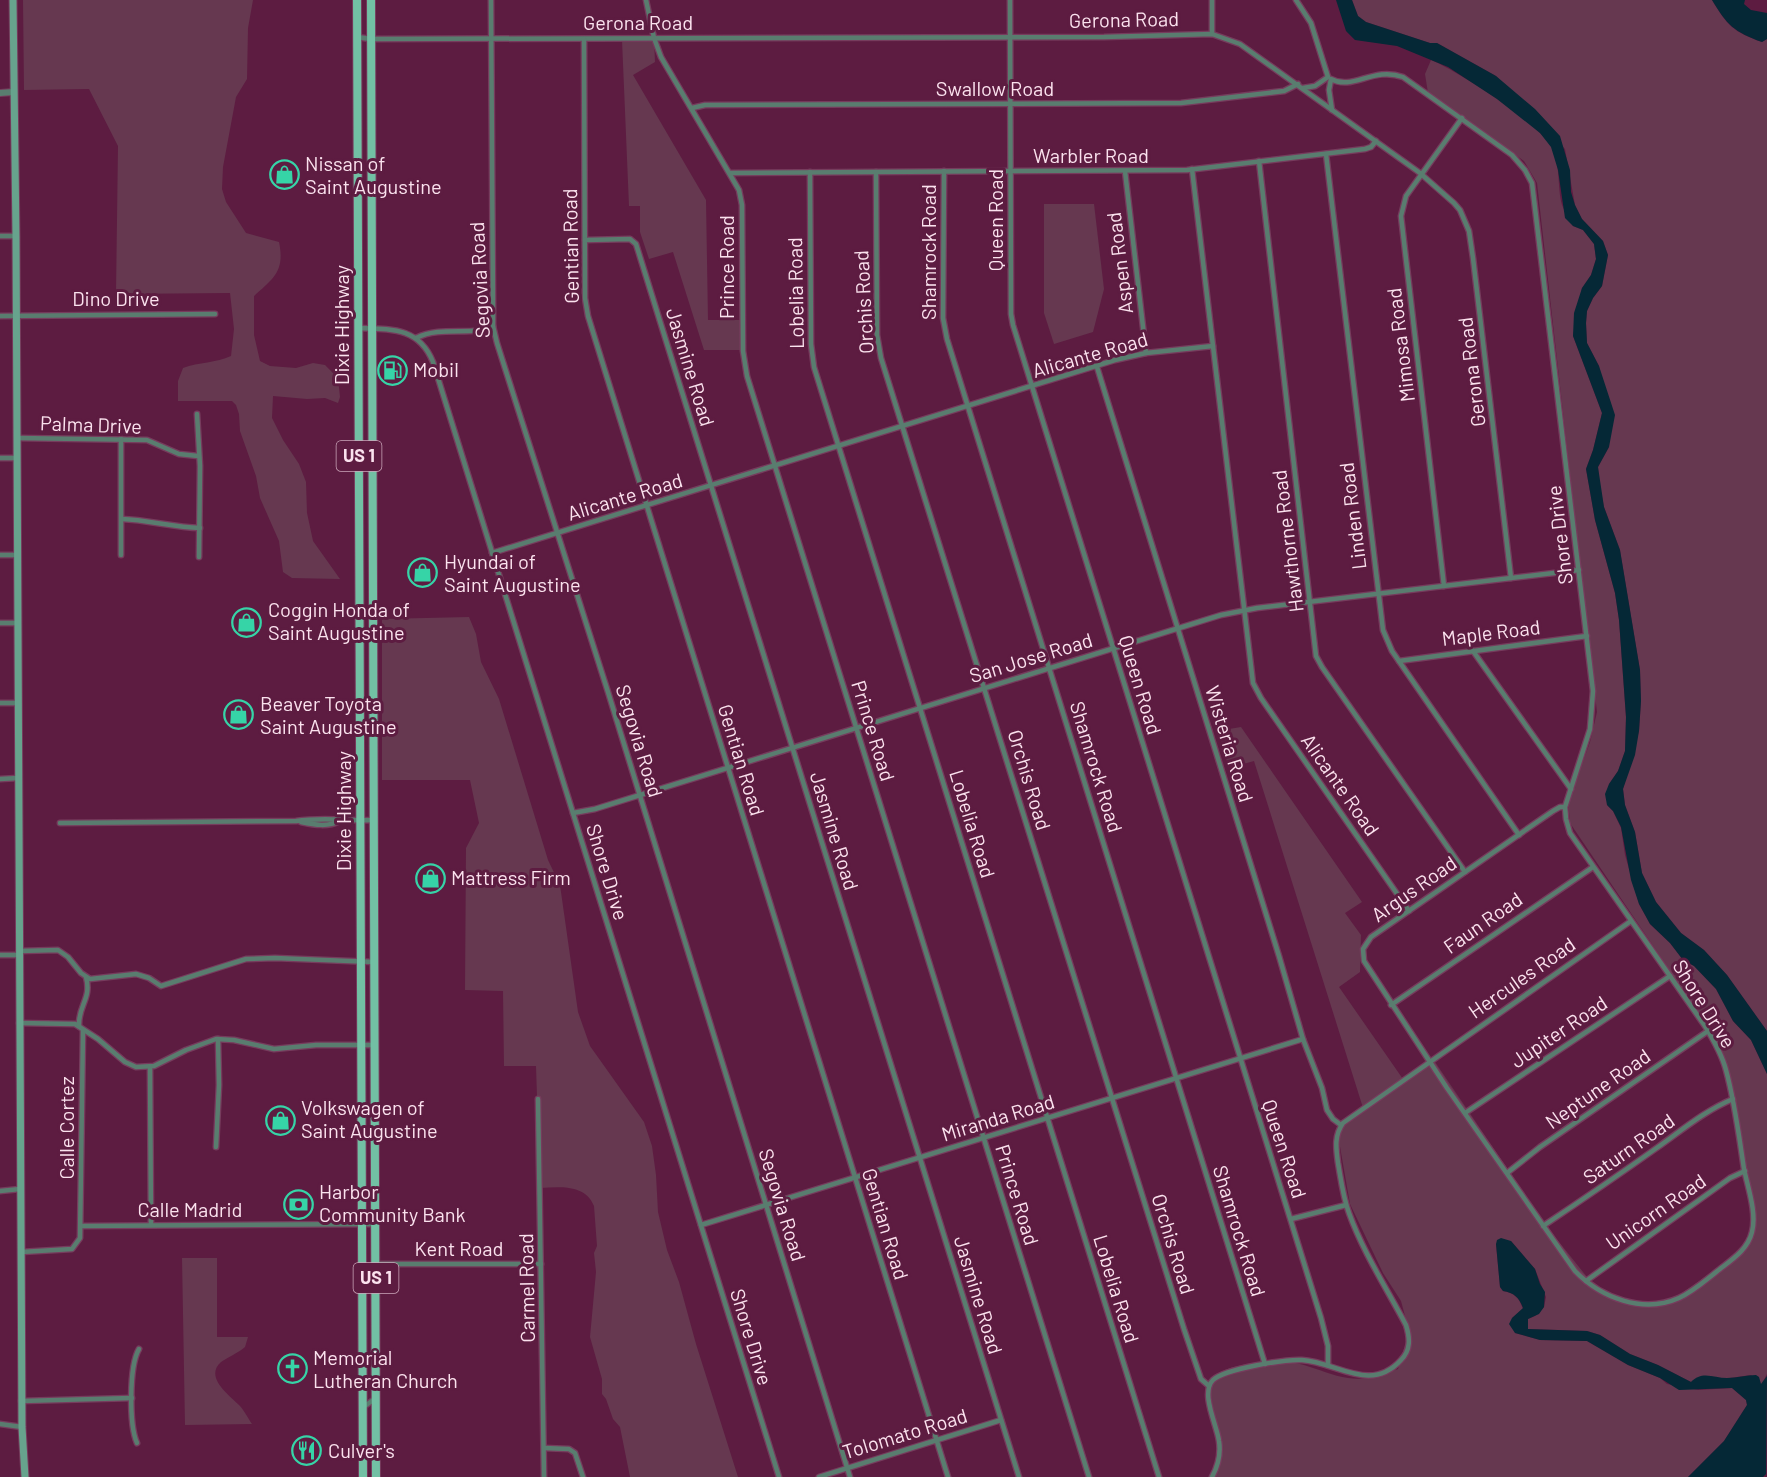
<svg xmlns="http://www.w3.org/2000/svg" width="1767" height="1477" font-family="Barlow,sans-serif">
<rect width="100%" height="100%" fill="#5d1c41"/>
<g fill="#663850">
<path d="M23,0H253L248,28L247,79L236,97L223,167L222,189L226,202L246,233L279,242C285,271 274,278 254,296V335L260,361L270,366L296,368L313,363L325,365L338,378L340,397L338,403L325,398L307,399L273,396L272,418L283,440L299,464L306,482L307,513L313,541L340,579L292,578L283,572L279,541L260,498L256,476L240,431L239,414L236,405L232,401H178V381L183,368C199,362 216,363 231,356L234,329L230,293L116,294L118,146L89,89L24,90Z"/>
<path d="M1352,0H1712C1727,25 1733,32 1762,42L1767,39V1031L1727,975L1704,950L1681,933L1656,902L1642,873L1635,832L1625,805L1623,789L1639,731L1641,701L1640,670L1620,550L1604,507L1599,483L1598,467L1609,447L1599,366L1587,343L1586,323L1587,311L1593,298L1602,286L1608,255L1603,241L1582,219L1575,205L1565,149L1496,76L1437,43H1430L1366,22L1358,16Z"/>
<path d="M654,38L655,62L633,75L706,200L708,320H743V350H704L673,252L649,259L640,232V206H629L622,40Z"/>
<path d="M1431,60C1458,71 1537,122 1551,146C1561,164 1557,187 1562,205C1565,212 1569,219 1573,226L1583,230L1594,244L1596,259L1591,275L1582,288L1573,336L1602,413L1593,450L1586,469L1595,520L1615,593L1619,620L1626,718L1625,751L1618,771L1609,784L1607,805L1613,811L1621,828L1625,855L1639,904L1650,924L1670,943L1683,960L1694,966L1716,989L1733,1021L1751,1040L1767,1074V1374L1761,1385L1751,1375C1744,1376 1737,1377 1730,1378C1713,1380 1709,1371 1691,1382L1658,1365L1630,1354L1600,1335L1587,1331L1527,1329L1528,1319L1535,1316L1544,1307L1546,1297L1535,1269L1511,1241L1496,1244L1500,1287L1503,1291C1515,1293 1519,1298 1523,1309L1512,1318L1515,1333L1540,1340L1587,1341L1628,1365L1660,1378L1667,1384L1698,1390L1732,1388L1746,1400L1747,1405L1724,1441L1688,1477H1214L1222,1458L1209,1386C1211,1382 1214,1377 1217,1375C1234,1361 1283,1359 1304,1365C1318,1369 1333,1376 1348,1378C1366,1381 1381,1375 1398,1369L1409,1331L1401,1301L1383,1273L1350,1204L1339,1141L1340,1128L1364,1111L1254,761L1229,768L1217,731L1241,727L1362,902L1345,913L1361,935L1360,972L1339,987L1405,1082L1435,1062L1547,1227L1599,1292L1630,1303H1662L1679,1295L1748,1247L1754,1232L1755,1218L1726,1063L1716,1039L1570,823L1568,802L1590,742L1597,712L1537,183L1524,161L1428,93L1425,74Z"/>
<path d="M1044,204H1094L1104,289L1093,332L1054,344L1044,313Z"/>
<path d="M469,617L476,634L481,662L499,699L548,860L560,885L578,1012L590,1046L644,1122L652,1146L656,1175L658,1212L667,1250L679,1282L696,1344L738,1477H630L620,1427L613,1419L606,1399L602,1394V1379L590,1337L596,1272L594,1253L597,1246L594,1206C585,1184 560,1187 540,1188L536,1066H504L503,991L465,990L466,848L479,823L470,780H382V619Z"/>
<path d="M182,1258H217V1337H248L245,1347C238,1353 228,1357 221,1362C204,1377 229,1395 239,1405C244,1410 248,1418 252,1424L185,1425Z"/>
</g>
<g fill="#052836">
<path d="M1336,0H1352L1358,16L1366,22L1430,43H1437L1496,76L1535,109L1560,136L1570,170L1571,192L1575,205L1582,219L1603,241L1608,255L1602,286L1593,298L1587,311L1586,323L1587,343L1599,366L1615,415L1609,447L1598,467L1604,507L1620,550L1640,670L1641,701L1639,731L1635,755L1623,789L1625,805L1635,832L1642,873L1656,902L1681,933L1704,950L1727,975L1767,1031V1074L1751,1040L1733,1021L1716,989L1694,966L1683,960L1670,943L1650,924L1639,904L1631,880L1621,827L1613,811L1607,805L1605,794L1609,784L1618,771L1625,751L1626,717L1619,620L1615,593L1595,520L1586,469L1593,450L1602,413L1573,336L1574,313L1582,288L1591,275L1596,259L1594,244L1583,230L1573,226L1565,218L1558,170L1551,147L1540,133L1497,99L1448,67L1397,46L1355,40L1346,31Z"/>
<path d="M1712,0H1745L1744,4L1751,10L1767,13V39L1762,42C1734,32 1727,25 1712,0Z"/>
<path d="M1501,1238L1511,1241L1535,1269L1540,1284L1545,1292L1544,1307L1539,1314L1528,1319V1329L1587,1331L1600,1335L1630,1354L1658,1365L1691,1382C1702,1370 1714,1378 1727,1378C1737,1378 1746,1375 1756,1375L1759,1377L1761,1384L1767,1376L1766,1474L1763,1477H1688L1724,1441L1747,1405L1746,1400L1732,1388L1679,1390L1660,1378L1628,1365L1587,1341L1540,1340L1515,1333L1509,1324L1512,1318L1523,1308C1519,1297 1514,1293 1503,1291L1500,1287L1496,1244L1497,1240Z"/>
</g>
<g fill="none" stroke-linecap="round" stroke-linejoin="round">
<defs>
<g id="minor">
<path d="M491,0L493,307V326L497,343L608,692L850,1477"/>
<path d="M646,0L654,38L661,57L739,190L742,205L743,351L747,376L1089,1477"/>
<path d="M1010,0L1011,314L1013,325L1321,1318L1328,1346V1365"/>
<path d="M1212,0V34"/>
<path d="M1296,0L1311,23L1328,77L1315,86L1303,88"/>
<path d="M357,37L371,39L1104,37L1212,34L1240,44L1420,173L1454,203L1460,210L1469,231L1473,258L1511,578"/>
<path d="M584,39L585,298L588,316L948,1477"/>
<path d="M692,108L705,105L1181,103L1284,91L1298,84"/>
<path d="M1332,110L1329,90L1331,79C1353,91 1373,66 1403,77L1512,155L1525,170L1532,183L1593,691L1590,729L1565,807L1566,819L1570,833L1705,1026C1713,1039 1722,1055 1726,1070C1735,1103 1739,1136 1744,1169C1748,1188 1757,1213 1752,1232C1748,1249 1733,1259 1720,1269C1707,1279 1694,1291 1679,1298C1643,1314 1601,1298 1575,1271L1447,1088L1364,961L1363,949L1371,937L1553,811L1560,807H1565"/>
<path d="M1326,154L1383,630L1392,651L1519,835"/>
<path d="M1259,161L1316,656L1322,667L1465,872"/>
<path d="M1192,169L1213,346"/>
<path d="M944,171L943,318L947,339L1265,1364"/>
<path d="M1125,171L1146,353"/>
<path d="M810,172L811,344L814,367L1159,1477"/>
<path d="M876,172L877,335L881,358L1184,1329L1201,1379L1209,1386"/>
<path d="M730,173L1187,170L1365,149L1371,147L1376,141"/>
<path d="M0,236H16"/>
<path d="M585,240L630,239L636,244L1019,1477"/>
<path d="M0,316L215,314"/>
<path d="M358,328C391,329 419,327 433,362L779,1477"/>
<path d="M416,338C443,325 473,337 493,326"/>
<path d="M1097,367L1279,956L1303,1039L1322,1088L1327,1110L1333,1119L1341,1125"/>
<path d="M197,414L200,466L199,557"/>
<path d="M17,438L147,440L179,454L198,456"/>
<path d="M0,458H17"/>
<path d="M122,519C148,520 173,527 200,528"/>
<path d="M492,553L1115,360L1146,353L1213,346L1253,683L1261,698L1409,911"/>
<path d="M0,555H17"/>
<path d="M121,555V439"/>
<path d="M1444,586L1401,216L1406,196L1462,118"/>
<path d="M0,623H18"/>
<path d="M1473,651L1571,789"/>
<path d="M1399,661L1587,636"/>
<path d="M0,703H18"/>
<path d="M0,779L18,778"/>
<path d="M573,813L595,809L1221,615L1257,608L1579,570"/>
<path d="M301,822C315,825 328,827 340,821"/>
<path d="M60,823L296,821C322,817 347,821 374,820"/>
<path d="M19,951L58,950L68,957L81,973L90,979L136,974L149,978L161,986L246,959L275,958L374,962"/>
<path d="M0,955H19"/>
<path d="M1391,1005L1593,867"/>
<path d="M19,1023L75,1024L98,1039L125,1062L136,1067L154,1066L186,1050L216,1039L234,1040L274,1049L316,1045H375"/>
<path d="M79,1026C78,1005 92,999 86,977"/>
<path d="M150,1067L151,1225"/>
<path d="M538,1099L544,1477"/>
<path d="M1465,1113L1670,976"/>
<path d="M216,1147L219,1085L218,1039"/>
<path d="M1507,1173L1540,1147L1708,1031"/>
<path d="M0,1191L20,1189"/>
<path d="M1291,1219L1346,1205"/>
<path d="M701,1225L1303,1039"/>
<path d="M82,1226L376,1224"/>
<path d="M1543,1226C1582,1200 1620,1174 1658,1147C1682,1130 1706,1110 1733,1099"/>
<path d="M21,1252L72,1249L80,1238L83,1030"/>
<path d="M376,1264H541"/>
<path d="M1586,1281L1730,1178L1745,1171"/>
<path d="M21,1401L132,1398"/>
<path d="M362,1408L376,1398"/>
<path d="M0,1424L22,1427"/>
<path d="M137,1443C129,1425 129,1366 139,1349"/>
<path d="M544,1448L569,1449L575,1453L583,1477"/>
<path d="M819,1477L1001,1420"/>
<path d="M1212,1477C1218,1466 1221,1454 1219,1441C1217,1425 1200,1393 1213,1380C1224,1369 1286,1359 1302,1360C1337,1362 1370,1394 1401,1360C1411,1350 1410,1338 1406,1325C1387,1289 1363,1252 1349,1213C1343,1197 1341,1180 1338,1163C1336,1148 1334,1136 1343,1123L1631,921"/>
</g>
<path id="tertiary" d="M0,93L13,92"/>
<path id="secondary" d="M13,0L16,236L22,1427L25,1477"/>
<g id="primary">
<path d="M357,0L363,1477"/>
<path d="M371,0L376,1477"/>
</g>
</defs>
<use href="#minor" stroke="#763c5d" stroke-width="7"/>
<use href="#tertiary" stroke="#763c5d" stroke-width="8"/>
<use href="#secondary" stroke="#763c5d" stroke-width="9"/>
<use href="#primary" stroke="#763c5d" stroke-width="10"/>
<use href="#minor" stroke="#597d6f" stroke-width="4.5"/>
<use href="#tertiary" stroke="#597d6f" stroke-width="6"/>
<use href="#secondary" stroke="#67a38d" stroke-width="7"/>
<use href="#primary" stroke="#72c0a4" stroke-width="8"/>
</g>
<defs>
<symbol id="shop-ring" viewBox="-11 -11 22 22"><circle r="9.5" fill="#5d1c41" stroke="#36d4a7" stroke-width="1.5"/><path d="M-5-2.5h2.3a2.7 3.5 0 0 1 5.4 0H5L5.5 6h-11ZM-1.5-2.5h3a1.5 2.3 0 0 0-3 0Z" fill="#36d4a7"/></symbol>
<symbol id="fuel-ring" viewBox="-11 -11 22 22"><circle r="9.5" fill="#5d1c41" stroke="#36d4a7" stroke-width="1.5"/><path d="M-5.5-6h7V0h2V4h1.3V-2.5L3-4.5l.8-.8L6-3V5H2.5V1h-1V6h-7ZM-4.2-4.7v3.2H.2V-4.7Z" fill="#36d4a7"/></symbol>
<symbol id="bank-ring" viewBox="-11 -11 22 22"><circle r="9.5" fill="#5d1c41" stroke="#36d4a7" stroke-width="1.5"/><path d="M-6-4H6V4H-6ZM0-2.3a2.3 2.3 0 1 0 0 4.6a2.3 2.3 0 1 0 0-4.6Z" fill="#36d4a7"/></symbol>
<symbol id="church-ring" viewBox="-11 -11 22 22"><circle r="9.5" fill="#5d1c41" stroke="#36d4a7" stroke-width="1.5"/><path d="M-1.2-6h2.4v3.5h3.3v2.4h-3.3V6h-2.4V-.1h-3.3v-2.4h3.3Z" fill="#36d4a7"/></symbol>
<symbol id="restaurant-ring" viewBox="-11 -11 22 22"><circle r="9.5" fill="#5d1c41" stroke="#36d4a7" stroke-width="1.5"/><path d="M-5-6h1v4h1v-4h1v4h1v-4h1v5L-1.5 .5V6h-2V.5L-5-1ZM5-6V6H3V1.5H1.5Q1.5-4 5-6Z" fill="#36d4a7"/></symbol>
</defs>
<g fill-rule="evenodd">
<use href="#shop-ring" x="268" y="158" width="33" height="33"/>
<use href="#fuel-ring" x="376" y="354" width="33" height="33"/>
<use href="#shop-ring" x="406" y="556" width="33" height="33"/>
<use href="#shop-ring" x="230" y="606" width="33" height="33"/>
<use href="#shop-ring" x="222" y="698" width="33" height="33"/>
<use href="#shop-ring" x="414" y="862" width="33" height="33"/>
<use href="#shop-ring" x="264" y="1104" width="33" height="33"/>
<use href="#bank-ring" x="282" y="1188" width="33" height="33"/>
<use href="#church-ring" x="276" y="1352" width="33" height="33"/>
<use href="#restaurant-ring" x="290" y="1434" width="33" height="33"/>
</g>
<g text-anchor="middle" stroke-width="6" stroke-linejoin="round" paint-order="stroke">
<g fill="#5d1c41" stroke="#cca7ba" stroke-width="1.5">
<rect x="336.5" y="441" width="45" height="30" rx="4.5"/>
<rect x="353.5" y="1263" width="45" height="30" rx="4.5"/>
</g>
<g font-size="18" font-weight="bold" fill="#fbe2ee">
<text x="359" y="462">US 1</text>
<text x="376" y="1284">US 1</text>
</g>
<g font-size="20" fill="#fbe2ee" stroke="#5d1c41">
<text transform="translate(1124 20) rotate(-1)" y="7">Gerona Road</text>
<text x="638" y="30">Gerona Road</text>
<text x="995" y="96">Swallow Road</text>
<text x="1091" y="163">Warbler Road</text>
<text transform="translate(996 220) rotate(-90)" y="7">Queen Road</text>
<text transform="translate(571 246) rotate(-91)" y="7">Gentian Road</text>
<text transform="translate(929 252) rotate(-90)" y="7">Shamrock Road</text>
<text transform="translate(1120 263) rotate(-97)" y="7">Aspen Road</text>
<text transform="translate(727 267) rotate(-90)" y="7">Prince Road</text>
<text transform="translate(480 280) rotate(-93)" y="7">Segovia Road</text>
<text transform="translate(796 293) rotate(-91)" y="7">Lobelia Road</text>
<text x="116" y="306">Dino Drive</text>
<text transform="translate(864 302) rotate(-93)" y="7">Orchis Road</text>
<text transform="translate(342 325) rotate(-90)" y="7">Dixie Highway</text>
<text transform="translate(1401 345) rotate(-97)" y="7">Mimosa Road</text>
<text transform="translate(1090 355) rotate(-16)" y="7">Alicante Road</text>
<text transform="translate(690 367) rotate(73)" y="7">Jasmine Road</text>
<text transform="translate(1472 372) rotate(-97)" y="7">Gerona Road</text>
<text transform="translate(91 425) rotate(2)" y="7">Palma Drive</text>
<text transform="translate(625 497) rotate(-17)" y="7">Alicante Road</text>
<text transform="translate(1353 516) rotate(-97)" y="7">Linden Road</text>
<text transform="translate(1560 535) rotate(-97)" y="7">Shore Drive</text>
<text transform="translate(1288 541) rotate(-97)" y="7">Hawthorne Road</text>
<text transform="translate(1491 633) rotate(-7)" y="7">Maple Road</text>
<text transform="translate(1031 658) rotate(-17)" y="7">San Jose Road</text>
<text transform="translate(1140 685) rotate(73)" y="7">Queen Road</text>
<text transform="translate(873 731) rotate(73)" y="7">Prince Road</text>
<text transform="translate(639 741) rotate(73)" y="7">Segovia Road</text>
<text transform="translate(1229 744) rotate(73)" y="7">Wisteria Road</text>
<text transform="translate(741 760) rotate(73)" y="7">Gentian Road</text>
<text transform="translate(1096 767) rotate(73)" y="7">Shamrock Road</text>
<text transform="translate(1029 780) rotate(73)" y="7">Orchis Road</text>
<text transform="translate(1340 785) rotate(55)" y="7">Alicante Road</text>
<text transform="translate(344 811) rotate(-90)" y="7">Dixie Highway</text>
<text transform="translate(972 824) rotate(73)" y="7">Lobelia Road</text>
<text transform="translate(834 831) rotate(73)" y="7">Jasmine Road</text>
<text transform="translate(607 872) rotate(73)" y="7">Shore Drive</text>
<text transform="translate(1414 889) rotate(-35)" y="7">Argus Road</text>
<text transform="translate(1483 923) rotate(-35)" y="7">Faun Road</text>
<text transform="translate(1522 978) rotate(-35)" y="7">Hercules Road</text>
<text transform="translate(1704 1004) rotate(58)" y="7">Shore Drive</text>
<text transform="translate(1559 1032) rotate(-34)" y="7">Jupiter Road</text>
<text transform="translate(1598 1089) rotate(-35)" y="7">Neptune Road</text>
<text transform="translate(998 1118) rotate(-17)" y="7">Miranda Road</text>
<text transform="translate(67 1128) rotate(-90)" y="7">Calle Cortez</text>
<text transform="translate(1284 1149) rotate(72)" y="7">Queen Road</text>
<text transform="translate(1629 1149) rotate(-35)" y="7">Saturn Road</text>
<text transform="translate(1017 1195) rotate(73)" y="7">Prince Road</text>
<text transform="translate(782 1205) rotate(73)" y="7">Segovia Road</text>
<text x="190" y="1217">Calle Madrid</text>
<text transform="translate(1656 1212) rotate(-35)" y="7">Unicorn Road</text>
<text transform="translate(885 1224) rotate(73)" y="7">Gentian Road</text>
<text transform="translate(1239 1231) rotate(73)" y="7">Shamrock Road</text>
<text transform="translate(1173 1244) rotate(73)" y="7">Orchis Road</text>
<text x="459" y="1256">Kent Road</text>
<text transform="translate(527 1288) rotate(-91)" y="7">Carmel Road</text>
<text transform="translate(1116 1289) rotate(73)" y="7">Lobelia Road</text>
<text transform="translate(978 1295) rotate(73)" y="7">Jasmine Road</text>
<text transform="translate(751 1337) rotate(73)" y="7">Shore Drive</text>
<text transform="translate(905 1434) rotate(-17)" y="7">Tolomato Road</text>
</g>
<g font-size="20" fill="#fbe2ee" stroke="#5d1c41" text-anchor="start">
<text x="305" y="171">Nissan of<tspan x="305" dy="23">Saint Augustine</tspan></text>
<text x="413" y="377">Mobil</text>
<text x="444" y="569">Hyundai of<tspan x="444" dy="23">Saint Augustine</tspan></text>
<text x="268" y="617">Coggin Honda of<tspan x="268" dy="23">Saint Augustine</tspan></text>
<text x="260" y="711">Beaver Toyota<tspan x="260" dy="23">Saint Augustine</tspan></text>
<text x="451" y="885">Mattress Firm</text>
<text x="301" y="1115">Volkswagen of<tspan x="301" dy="23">Saint Augustine</tspan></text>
<text x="319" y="1199">Harbor<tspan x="319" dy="23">Community Bank</tspan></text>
<text x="313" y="1365">Memorial<tspan x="313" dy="23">Lutheran Church</tspan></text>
<text x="328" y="1458">Culver's</text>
</g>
</g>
</svg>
